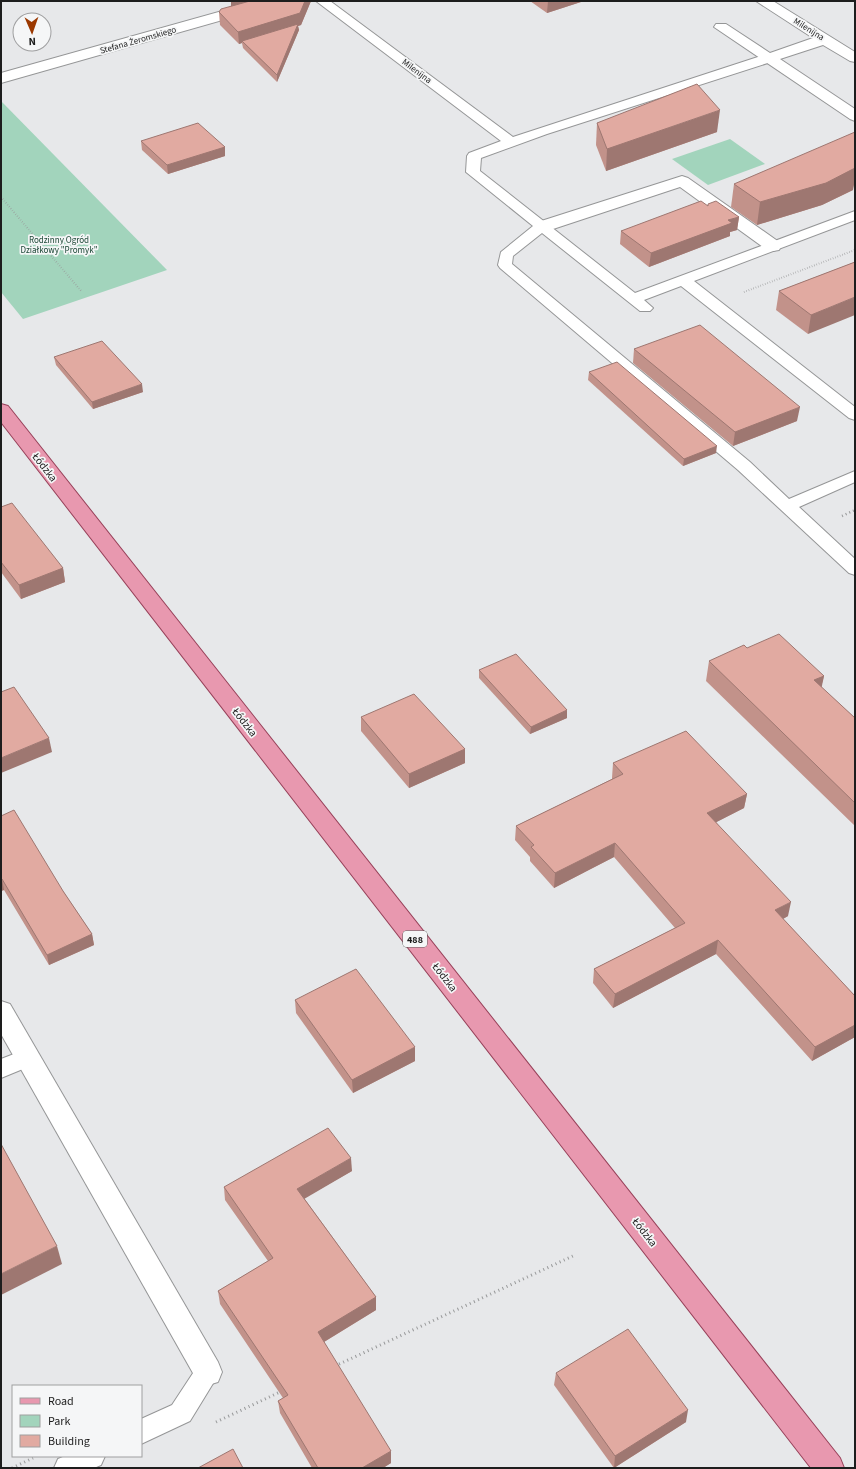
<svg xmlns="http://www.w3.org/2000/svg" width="856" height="1469" font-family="'Source Sans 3',sans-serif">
<rect width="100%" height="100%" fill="#e7e8ea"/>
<g fill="#a2d4bc">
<path d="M1,101L167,270L23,319L1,292Z"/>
<path d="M730,139L765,164L708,185L672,159Z"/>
</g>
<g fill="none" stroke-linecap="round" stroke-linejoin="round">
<defs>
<g id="lane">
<path d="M316,1H330L513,137L764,55H774L775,58L774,61L547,134L481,158L480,171L635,293L855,211V220L694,281L855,407V420L849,418L681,286L644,300L653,308L650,311H640L542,233L513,256L512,264L750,462L789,499L855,471V482L799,507L855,559V575L849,573L738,470L500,268L498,265L501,252L533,226L466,172L467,156L469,153L501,141Z"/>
<path d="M27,1049L35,1052L38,1058L35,1064L1,1078V1059Z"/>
<path d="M208,1360L217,1364L220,1372L190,1421L141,1444V1419L172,1405L199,1364Z"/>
<path d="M65,1456H105L101,1465L94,1468H54L58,1459Z"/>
</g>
<g id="street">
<path d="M258,1H281L279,4L1,83V73Z"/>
<path d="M756,1H773L855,52V62L850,61L823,45L780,59L855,109V121L850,119L714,27L716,24H726L770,53L813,38Z"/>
<path d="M682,176L688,178L779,242L781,246L779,250L773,251L767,250L680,187L547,231L541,232L535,231L533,227L535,223Z"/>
<path d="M1,1001L10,1004L218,1362L222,1372L218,1382L208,1385L198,1382L1,1034Z"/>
</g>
<path id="primary" d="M1,404L8,406L840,1458L844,1468H811L1,422Z"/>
</defs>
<use href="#lane" stroke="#959697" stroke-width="2"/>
<use href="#street" stroke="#959697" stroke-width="2"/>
<use href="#primary" stroke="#974059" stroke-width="2"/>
<g stroke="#98999a" stroke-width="2" stroke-dasharray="0.5 2" stroke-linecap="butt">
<path d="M1,197L82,292"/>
<path d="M744,292L855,250"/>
</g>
<path stroke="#98999a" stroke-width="2.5" stroke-dasharray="1 3" stroke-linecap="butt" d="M842,516L855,510"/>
<g stroke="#98999a" stroke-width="3" stroke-dasharray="1 3.5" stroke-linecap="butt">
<path d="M335,1366L575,1255"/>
<path d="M216,1422L280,1392"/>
<path d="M12,1468L33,1458"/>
</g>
<use href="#lane" fill="#fff" fill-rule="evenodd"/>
<use href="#street" fill="#fff" fill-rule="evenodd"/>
<use href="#primary" fill="#e898af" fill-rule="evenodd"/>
</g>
<g fill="#c2928a">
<path d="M231,1H311L301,25L298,26L299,30L277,82L243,48L242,43L239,44L220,25L219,12L231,6Z"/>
<path d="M530,1H584L547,13Z"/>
<path d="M597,123L717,132L606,171L596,145Z"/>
<path d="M141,141L225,147V156L168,174L142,150Z"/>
<path d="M734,184L853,190L822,205L757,225L731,207Z"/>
<path d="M708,204L739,217L737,230L730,232V236L649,267L620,244L621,231L708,206Z"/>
<path d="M855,262L808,334L776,310L779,291Z"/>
<path d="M634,349L797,421L733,446L633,363Z"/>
<path d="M54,357L143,392L93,409L56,365Z"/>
<path d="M589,372L716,453L683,466L588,380Z"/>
<path d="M1,507L63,568L65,582L21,599L1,572Z"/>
<path d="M747,648L824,676L821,687L855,718V826L706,681L709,661Z"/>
<path d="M479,670L567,710V718L530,734L479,678Z"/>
<path d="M361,717L465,749V763L409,788L361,731Z"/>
<path d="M613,763L747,794L744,808L716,822L788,916L783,919L855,996V1037L812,1061L716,954L613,1008L593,983L594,969L675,928L614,857L554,888L530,861V857L515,840L516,826L612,779V778Z"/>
<path d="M1,816L63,891L92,934L94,945L49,965L4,890L1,891Z"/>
<path d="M295,1000L415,1061L353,1093L296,1013Z"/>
<path d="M352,1171L304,1198L376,1297V1310L324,1342L391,1463L383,1468H312L280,1413L278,1401L283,1398L220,1304L218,1291L268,1261L225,1200L224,1187Z"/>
<path d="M556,1373L686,1422L614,1468L554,1385Z"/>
</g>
<g fill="#9e7771">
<path d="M231,1H253L231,7Z"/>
<path d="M305,1H311L301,25L298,26L299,30L277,82V75L242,41V43L239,44L238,32Z"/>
<path d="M548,1H584L547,13Z"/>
<path d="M720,110L717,132L606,171L607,149Z"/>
<path d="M225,147V156L168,174L167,165Z"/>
<path d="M855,168V180L853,190L822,205L757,225L760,202Z"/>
<path d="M739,217L737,230L730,232V236L649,267L651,253L728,220Z"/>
<path d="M855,297V315L808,334L811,315Z"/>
<path d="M142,384L143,392L93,409L92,402Z"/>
<path d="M800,407L797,421L733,446L735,432Z"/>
<path d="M717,446L716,453L683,466L684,459Z"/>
<path d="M63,568L65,582L21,599L19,585Z"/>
<path d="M824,676L820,695L814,680Z"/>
<path d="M567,710V718L530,734L531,727Z"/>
<path d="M49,738L52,752L1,773V758Z"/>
<path d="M465,749V763L409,788V774Z"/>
<path d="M747,794L744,808L705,828L707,813Z"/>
<path d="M615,843L614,857L554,888L555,873Z"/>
<path d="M1,879H2L4,890L1,891Z"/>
<path d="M791,902L788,916L772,925L775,910Z"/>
<path d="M92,934L94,945L49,965L47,955Z"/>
<path d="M718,940L716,954L613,1008L615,994Z"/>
<path d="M855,1025V1037L812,1061L815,1047Z"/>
<path d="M415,1047V1061L353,1093L352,1080Z"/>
<path d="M351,1158L352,1171L299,1202L297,1189Z"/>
<path d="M57,1246L62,1264L1,1295V1274Z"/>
<path d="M376,1297V1310L319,1345L318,1332Z"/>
<path d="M688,1410L686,1422L614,1468L615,1456Z"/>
<path d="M391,1451V1463L383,1468H362Z"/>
</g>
<g fill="#e1aaa1" stroke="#9e7771">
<path d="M250,1H305L300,13L238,32L219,12L221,9Z"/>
<path d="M298,24L277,75L242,41Z"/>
<path d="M697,84L720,110L607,149L597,123Z"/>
<path d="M198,123L225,147L167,165L141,141Z"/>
<path d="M855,132V168L826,183L760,202L734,184Z"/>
<path d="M701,201L708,206V204L716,201L739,217L728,220L732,223L651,253L621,231Z"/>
<path d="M855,262V297L811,315L779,291Z"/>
<path d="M700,325L800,407L735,432L634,349Z"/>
<path d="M102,341L142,384L92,402L54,357Z"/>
<path d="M617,362L717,446L684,459L589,372Z"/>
<path d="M12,503L63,568L19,585L1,562V507Z"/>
<path d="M779,634L824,676L814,680L855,718V803L709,661L744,645L747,648Z"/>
<path d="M516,654L567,710L531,727L479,670Z"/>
<path d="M14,687L49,738L1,758V692Z"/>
<path d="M414,694L465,749L409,774L361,717Z"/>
<path d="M686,731L747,794L707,813L791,902L775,910L855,996V1025L815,1047L718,940L615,994L594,969L685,923L615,843L555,873L531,847L534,845L516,826L623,774L613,763Z"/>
<path d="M14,810L63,891L92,934L47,955L2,879H1V816Z"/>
<path d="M356,969L415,1047L352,1080L295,1000Z"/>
<path d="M328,1128L351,1158L297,1189L376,1297L318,1332L391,1451L362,1468H318L278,1401L288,1395L218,1291L273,1258L224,1187Z"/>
<path d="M1,1144L57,1246L1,1274Z"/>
<path d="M628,1329L688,1410L615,1456L556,1373Z"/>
<path d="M233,1449L243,1468H198Z"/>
</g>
<g text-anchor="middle" stroke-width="3.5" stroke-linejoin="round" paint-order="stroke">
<g font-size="9" fill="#1d1d1d" stroke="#f5f6f7">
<text transform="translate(809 29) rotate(32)" y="3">Milenijna</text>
<text transform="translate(138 40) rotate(-16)" y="3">Stefana Żeromskiego</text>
<text transform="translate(417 71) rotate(37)" y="3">Milenijna</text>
</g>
<g font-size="9" fill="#194533" stroke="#f5f6f7">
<text x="59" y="243">Rodzinny Ogród<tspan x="59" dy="10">Działkowy "Promyk"</tspan></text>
</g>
<rect fill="#f5f6f7" stroke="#5e5e5e" stroke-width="1" x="403" y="931" width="24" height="16" rx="3"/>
<g font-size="10" font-weight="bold" fill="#1d1d1d">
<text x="415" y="943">488</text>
</g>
<g font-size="11" fill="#1d1d1d" stroke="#f5f6f7">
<text transform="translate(45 467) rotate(52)" y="4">Łódzka</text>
<text transform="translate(245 722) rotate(52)" y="4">Łódzka</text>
<text transform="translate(445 977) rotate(52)" y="4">Łódzka</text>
<text transform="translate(645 1232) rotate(52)" y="4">Łódzka</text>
</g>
</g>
<rect width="856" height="1469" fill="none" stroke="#1d1d1d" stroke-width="4"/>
<rect x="12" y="1385" width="130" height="72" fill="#f5f6f7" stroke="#9f9fa0"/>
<rect x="20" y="1398" width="20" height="6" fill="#e898af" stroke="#9f9fa0"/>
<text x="48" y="1405" font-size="12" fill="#1d1d1d">Road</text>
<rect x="20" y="1415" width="20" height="12" fill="#a2d4bc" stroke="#9f9fa0"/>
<text x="48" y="1425" font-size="12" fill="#1d1d1d">Park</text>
<rect x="20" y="1435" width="20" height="12" fill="#e1aaa1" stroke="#9f9fa0"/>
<text x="48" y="1445" font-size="12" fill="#1d1d1d">Building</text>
<g transform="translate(32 32) rotate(178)"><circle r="19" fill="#f5f6f7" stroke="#9f9fa0"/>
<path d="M0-3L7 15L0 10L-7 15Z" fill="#9b3800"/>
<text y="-6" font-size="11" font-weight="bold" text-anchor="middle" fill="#1d1d1d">N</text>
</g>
</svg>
